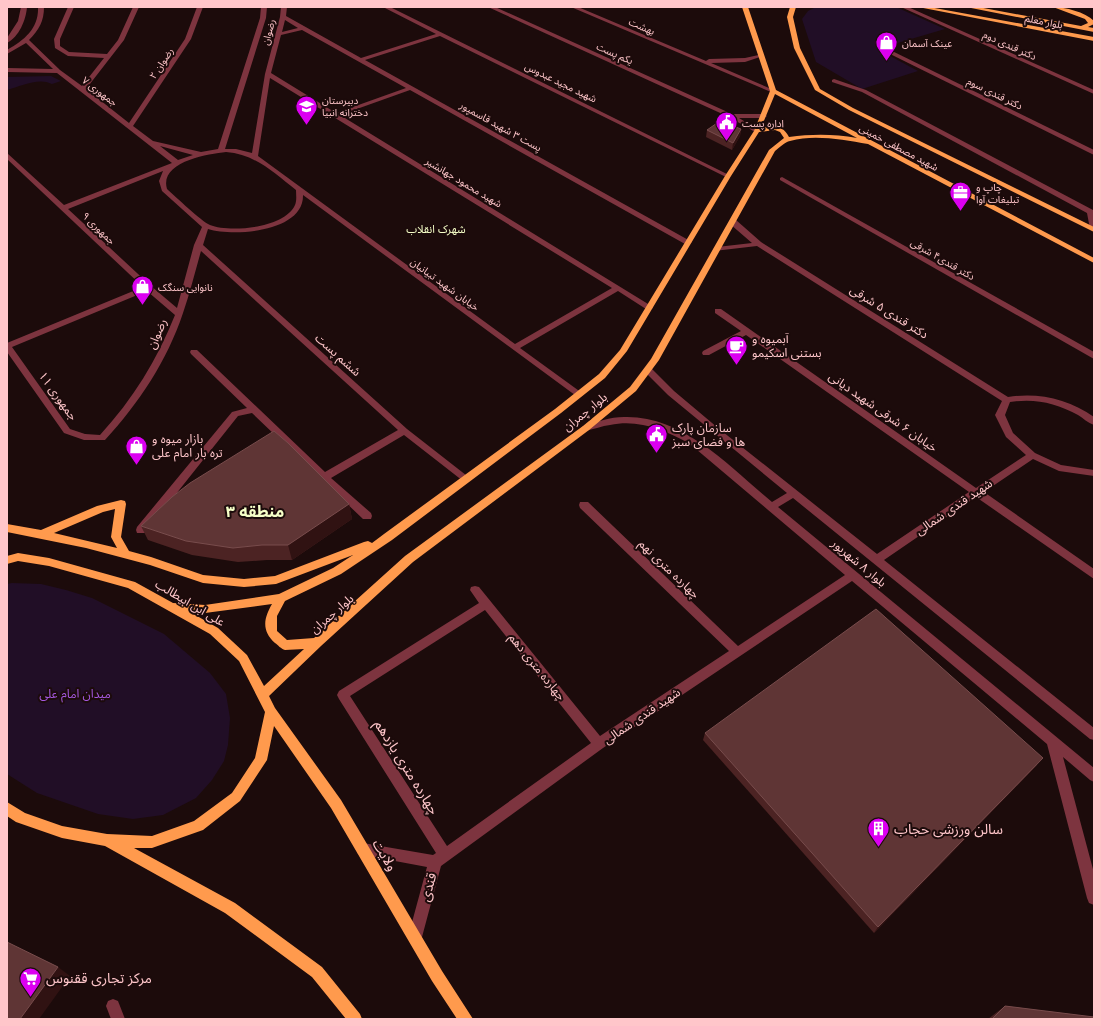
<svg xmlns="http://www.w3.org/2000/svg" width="1101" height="1026" font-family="Quicksand,'Noto Sans Arabic',sans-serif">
<rect width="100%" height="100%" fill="#1c0b0b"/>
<g fill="#210e26">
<path d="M816,7H896L945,29L877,49L918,71L862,89L816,62L802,19L808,11Z"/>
<path d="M51,76L61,81L52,84C39,77 21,86 7,90V77Z"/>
<path d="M12,583L41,584L66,590L92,598L164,634L210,673L226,694L230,718L228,745L224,761L212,780L196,798L163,815L133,819L98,814L37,793L7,774V584Z"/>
</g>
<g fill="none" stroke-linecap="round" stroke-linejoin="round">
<g fill="#7d343f" fill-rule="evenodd">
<path d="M21,7H27C26,20 19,37 7,43V38L18,21Z"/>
<path d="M38,7H44C44,21 39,30 29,40L60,70L82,86L104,58L68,56L55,48L54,39L68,7H74L60,39V46L69,52L107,54L118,40L133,7H139L124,40L86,89L129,123L185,39L197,7H203L191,39L133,126L153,141L201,152L218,149L260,18L261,7H267L266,18L225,149H236L252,153L265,74L280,17L281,7H287L286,16L361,58L436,34L383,7H390L731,176L726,177L440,36L365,60L692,242L688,244H685L410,90L340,115L653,307L652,309H646L618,291L520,348L582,393L583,395L579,398L303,195C304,232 234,237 208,229L203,245L407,429L471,479L469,481H463L404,435L331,478L371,513L372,516L371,519H363L252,413L238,416L145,533H137L136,530L137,527L232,412L247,408L191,354L190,352L191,350H197L325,472L398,430L201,251C195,272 190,293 183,313C167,361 139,403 105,440H84L64,433L7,352V343L143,287L7,159V153L64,205L172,163L57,73L7,72V68L53,69L26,43L7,54V50C25,40 39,28 38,7ZM285,20L298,28L282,32ZM302,30L406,88L336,113L271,73L281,35ZM270,78L612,288L515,344L258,156ZM160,146L193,155L178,160ZM226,152C255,154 274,173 296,190C296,195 297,200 295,205C285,228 230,233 210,225C201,221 176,197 167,189C159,162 207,154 226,152ZM163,171L159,181L162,191L202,227L194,245L177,308L151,286L68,209ZM147,291L175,315C157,360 133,399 100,435L85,434L70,429L12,347Z"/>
<path d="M488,7H495L732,114H764L767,116L764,118H739L760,131L755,132L729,117Z"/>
<path d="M571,7H578L706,61L709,59L745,58L763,54V56L745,62L711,63L776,91L771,92Z"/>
<path d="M901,7H908L1094,90V94Z"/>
<path d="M884,49H888L1094,150V155L884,51Z"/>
<path d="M834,79L866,90L1093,210L1094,214V231L1090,229L1087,213L862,92L832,82V80Z"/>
<path d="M782,177L1094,352V359L780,180V178Z"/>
<path d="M730,220H736L761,242L1008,397C1038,392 1069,399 1094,417V425C1088,423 1083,418 1078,415C1056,403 1035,398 1010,402L1005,415L1013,433L1035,453L1061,465L1094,470V476L1059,471L1033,459L984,492L1094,569V579L976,497L884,560L1094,728V740L1090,739L793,498L778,507L1094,768V782L1090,780L1063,757L1094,873V905L1089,903L1087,898L1047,744L852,581L603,748L441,866L422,937L420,942L415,944L410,942L408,937L427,867L363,855L358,854L356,849L358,844L363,843L433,855L436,853L339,699L337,695L339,691L479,603L470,590L471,587L475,586L479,587L600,736L729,651L580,508L579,505L580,502H588L738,646L845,575L690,444C665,430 639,419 610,425C602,426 594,429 586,431L583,430L581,428L583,426C597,422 610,417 624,417C683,415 730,467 772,502L787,493L668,395L645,372L644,370L645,368H651L674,391L718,428L877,554L969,492L746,335L709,355H703L702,353L703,351L741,331L715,313V309H721L976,488L1026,455L1006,437L995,415L1002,401L757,246L714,251L713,249L717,247L752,243L730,224ZM485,610L591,743L447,846L350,696Z"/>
<path d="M113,999L118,1001L125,1019H111L106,1006L108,1001Z"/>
</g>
<g fill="#ff9a4d" fill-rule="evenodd">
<path d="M742,7H748L776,90L1094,258V263L868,144C843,140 815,134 790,141C785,142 779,148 775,151L659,360L636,391L589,430L413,562L321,646L269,696L275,708L341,800L442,971L473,1019H457L432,981L331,808L274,726L267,760L240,801L203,830L152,848H134L235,903L322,967L360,1014L362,1019H346L312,977L225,913L105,846L62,838L16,822L7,816V802L25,813L62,826L107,834L152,836L194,821L232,793L255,758L265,712L239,661L210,634L128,588L49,566L18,561L7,564V556L18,553L49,558L135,582L173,603L205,605L279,594L333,568L353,555L276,584L244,587L203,583L150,565L86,548L7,532V524L41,530L97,506L121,500L125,501L126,504L121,537L129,551L151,557L203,575L244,579L275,576L364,542L368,541L372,543L384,534L555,409L599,374L620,350L725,176L754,131L770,91ZM775,94L857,138C834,134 812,134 789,137C783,125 773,125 761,128ZM775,130L780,132L784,138L769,150L651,359L630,387L583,426L405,556L314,638L287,640L277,631V616L285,601L341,574L392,540L561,413L605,378L627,351L731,176L759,132ZM115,509L111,537L117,548L54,533L103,512ZM272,604C264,618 261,630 275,643C278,645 281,649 285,650C291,650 298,649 304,649L264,686L247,655L218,628L190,612L205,613Z"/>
<path d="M790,7H796L793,17L800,48L820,89L853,108L1094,227V232L849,110L815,90L794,48L787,17Z"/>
<path d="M918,7H929L1094,37V41Z"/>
<path d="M966,7H978L1081,26L1088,23L1085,19L1053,7C1065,7 1085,12 1094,21V24L1088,27L1094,28V32Z"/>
</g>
</g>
<g fill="#4c2323">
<path d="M741,129L740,136L732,150L706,137L707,130Z"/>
<path d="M349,504L352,519L292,560H267L238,562L192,555L148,540L141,526Z"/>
<path d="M705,733L1037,765L874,933L703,740Z"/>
<path d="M1005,1006L1094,1019H988Z"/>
</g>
<g fill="#301212">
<path d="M741,129L740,136L732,150L733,143Z"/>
<path d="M349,504L352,519L292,560L288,545Z"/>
<path d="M1043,758L1037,765L874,933L878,927Z"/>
<path d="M58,967L70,976L39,1019H20Z"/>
</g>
<g fill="#5f3535" stroke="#784c4c">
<path d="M720,121L741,129L733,143L707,130Z"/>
<path d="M274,431L288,443L349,504L288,545H262L233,548L186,541L141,526L172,497L190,483Z"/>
<path d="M876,609L1043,758L878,927L705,733Z"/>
<path d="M7,942L58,967L20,1019H7Z"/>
<path d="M1005,1006L1094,1017V1019H992Z"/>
</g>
<defs>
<symbol id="shop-pin" viewBox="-11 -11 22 30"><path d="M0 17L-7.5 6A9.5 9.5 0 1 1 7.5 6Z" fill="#db00f1" stroke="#1c0b0b"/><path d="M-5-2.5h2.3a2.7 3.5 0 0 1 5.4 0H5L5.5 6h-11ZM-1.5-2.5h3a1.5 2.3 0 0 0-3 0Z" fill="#fff"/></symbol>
<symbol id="school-pin" viewBox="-11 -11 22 30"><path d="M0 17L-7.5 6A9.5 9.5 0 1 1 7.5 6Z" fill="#db00f1" stroke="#1c0b0b"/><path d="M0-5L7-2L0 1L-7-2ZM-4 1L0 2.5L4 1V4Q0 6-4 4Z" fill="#fff"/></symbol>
<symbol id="civic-pin" viewBox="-11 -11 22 30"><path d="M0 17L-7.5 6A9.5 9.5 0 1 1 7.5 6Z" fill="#db00f1" stroke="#1c0b0b"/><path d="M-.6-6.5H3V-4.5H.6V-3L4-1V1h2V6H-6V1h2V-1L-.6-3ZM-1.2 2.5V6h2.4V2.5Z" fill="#fff"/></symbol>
<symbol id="office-pin" viewBox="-11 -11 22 30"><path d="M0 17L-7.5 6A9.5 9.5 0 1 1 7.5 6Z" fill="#db00f1" stroke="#1c0b0b"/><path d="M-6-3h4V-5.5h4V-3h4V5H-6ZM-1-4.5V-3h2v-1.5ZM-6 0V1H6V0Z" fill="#fff"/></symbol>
<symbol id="cafe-pin" viewBox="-11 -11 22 30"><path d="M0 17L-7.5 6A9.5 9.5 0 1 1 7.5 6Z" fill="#db00f1" stroke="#1c0b0b"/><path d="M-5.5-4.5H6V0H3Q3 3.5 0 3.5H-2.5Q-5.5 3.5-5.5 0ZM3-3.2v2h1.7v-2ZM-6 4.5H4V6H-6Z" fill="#fff"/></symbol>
<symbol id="building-pin" viewBox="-11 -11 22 30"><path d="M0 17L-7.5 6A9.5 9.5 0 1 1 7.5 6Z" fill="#db00f1" stroke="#1c0b0b"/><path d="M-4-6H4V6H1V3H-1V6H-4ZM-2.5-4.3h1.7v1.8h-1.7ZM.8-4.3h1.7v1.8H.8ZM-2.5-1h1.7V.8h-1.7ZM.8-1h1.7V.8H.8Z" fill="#fff"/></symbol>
<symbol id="supermarket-pin" viewBox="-11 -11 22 30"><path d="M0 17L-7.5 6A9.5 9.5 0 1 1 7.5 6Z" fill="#db00f1" stroke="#1c0b0b"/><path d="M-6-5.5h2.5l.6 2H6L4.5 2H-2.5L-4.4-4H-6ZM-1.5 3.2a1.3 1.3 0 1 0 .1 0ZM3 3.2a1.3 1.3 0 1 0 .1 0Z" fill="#fff"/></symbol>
</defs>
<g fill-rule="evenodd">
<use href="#shop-pin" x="874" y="30" width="25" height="34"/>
<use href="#school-pin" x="294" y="94" width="25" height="34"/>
<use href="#civic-pin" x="714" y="110" width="25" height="34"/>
<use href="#office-pin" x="948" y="180" width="25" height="34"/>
<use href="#shop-pin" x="130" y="274" width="25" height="34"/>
<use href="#cafe-pin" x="724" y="334" width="25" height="34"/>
<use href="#civic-pin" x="644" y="422" width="25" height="34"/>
<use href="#shop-pin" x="124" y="434" width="25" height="34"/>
<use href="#building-pin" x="866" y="816" width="25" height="34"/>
<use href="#supermarket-pin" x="18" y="966" width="25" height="34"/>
</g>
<g text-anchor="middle" stroke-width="4" stroke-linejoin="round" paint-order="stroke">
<g font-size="10" fill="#ffc6ca" stroke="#1c0b0b">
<text transform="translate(1044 21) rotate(11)" y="4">بلوار معلم</text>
<text transform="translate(642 26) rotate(23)" y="4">بهشت</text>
<text transform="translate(268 32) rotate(-75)" y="4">رضوان</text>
<text transform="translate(1010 45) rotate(24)" y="4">دکتر قندی دوم</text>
<text transform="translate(615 53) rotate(24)" y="4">یکم پست</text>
<text transform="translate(161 63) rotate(-57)" y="4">رضوان ۲</text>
<text transform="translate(561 82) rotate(26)" y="4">شهید مجید عبدوس</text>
<text transform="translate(100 91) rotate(37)" y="4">جمهوری ۷</text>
<text transform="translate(995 93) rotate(26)" y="4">دکتر قندی سوم</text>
<text transform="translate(501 126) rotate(29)" y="4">پست ۳ شهید قاسمپور</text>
<text transform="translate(899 147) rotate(28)" y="4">شهید مصطفی خمینی</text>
<text transform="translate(464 182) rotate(31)" y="4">شهید محمود جهانشیر</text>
<text transform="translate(99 228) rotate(44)" y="4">جمهوری ۹</text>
<text transform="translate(943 259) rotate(30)" y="4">دکتر قندی۴ شرقی</text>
<text transform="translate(445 284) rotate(36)" y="4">خیابان شهید تبیانیان</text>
</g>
<g font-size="10" fill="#ffc6ca" stroke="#1c0b0b" text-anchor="start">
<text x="902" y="47">عینک آسمان</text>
<text x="322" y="104">دبیرستان<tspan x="322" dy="12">دخترانه انبیا</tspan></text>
<text x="742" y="127">اداره پست</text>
<text x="976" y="191">چاپ و<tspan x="976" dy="12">تبلیغات آوا</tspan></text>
<text x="158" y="291">نانوایی سنگک</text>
</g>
<g font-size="11" fill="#f6ffc8" stroke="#1c0b0b">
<text x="436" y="233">شهرک انقلاب</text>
</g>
<g font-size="12" fill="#ffc6ca" stroke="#1c0b0b">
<text transform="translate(889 312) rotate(32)" y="4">دکتر قندی ۵ شرقی</text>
<text transform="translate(157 334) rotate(-67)" y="4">رضوان</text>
<text transform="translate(338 355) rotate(42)" y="4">ششم پست</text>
<text transform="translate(58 396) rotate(54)" y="4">جمهوری ۱۱</text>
<text transform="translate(585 412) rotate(-39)" y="4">بلوار چمران</text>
<text transform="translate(883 412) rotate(35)" y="4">خیابان ۶ شرقی شهید دیانی</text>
<text transform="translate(954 507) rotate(-34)" y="4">شهید قندی شمالی</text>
<text transform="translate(859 563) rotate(40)" y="4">بلوار ۸ شهریور</text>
<text transform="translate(669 569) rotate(44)" y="4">چهارده متری نهم</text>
<text transform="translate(190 603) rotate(31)" y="4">علی ابن ابیطالب</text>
<text transform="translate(332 614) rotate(-41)" y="4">بلوار چمران</text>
<text transform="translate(537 667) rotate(51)" y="4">چهارده متری دهم</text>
<text transform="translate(642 716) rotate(-34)" y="4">شهید قندی شمالی</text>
</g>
<g font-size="12" fill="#ffc6ca" stroke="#1c0b0b" text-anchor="start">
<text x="752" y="343">آبمیوه و<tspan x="752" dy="14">بستنی اسکیمو</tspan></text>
<text x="672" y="432">سازمان پارک<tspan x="672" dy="14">ها و فضای سبز</tspan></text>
<text x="152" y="443">بازار میوه و<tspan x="152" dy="14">تره بار امام علی</tspan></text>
</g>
<g font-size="12" fill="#a659e2" stroke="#1c0b0b">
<text x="75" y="698">میدان امام علی</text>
</g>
<g font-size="14" fill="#ffc6ca" stroke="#1c0b0b">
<text transform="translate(407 767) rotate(58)" y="5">چهارده متری یازدهم</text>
<text transform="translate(385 855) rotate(59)" y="5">ولایت</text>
<text transform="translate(428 887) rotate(-75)" y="5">قندی</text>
</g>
<g font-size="14" fill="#ffc6ca" stroke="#1c0b0b" text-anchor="start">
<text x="894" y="834">سالن ورزشی حجاب</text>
<text x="46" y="983">مرکز تجاری ققنوس</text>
</g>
<g font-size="16" font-weight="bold" fill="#f6ffc8" stroke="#1c0b0b">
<text x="255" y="517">منطقه ۳</text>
</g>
</g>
<rect width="1101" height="1026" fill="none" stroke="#ffc6ca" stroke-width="16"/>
</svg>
